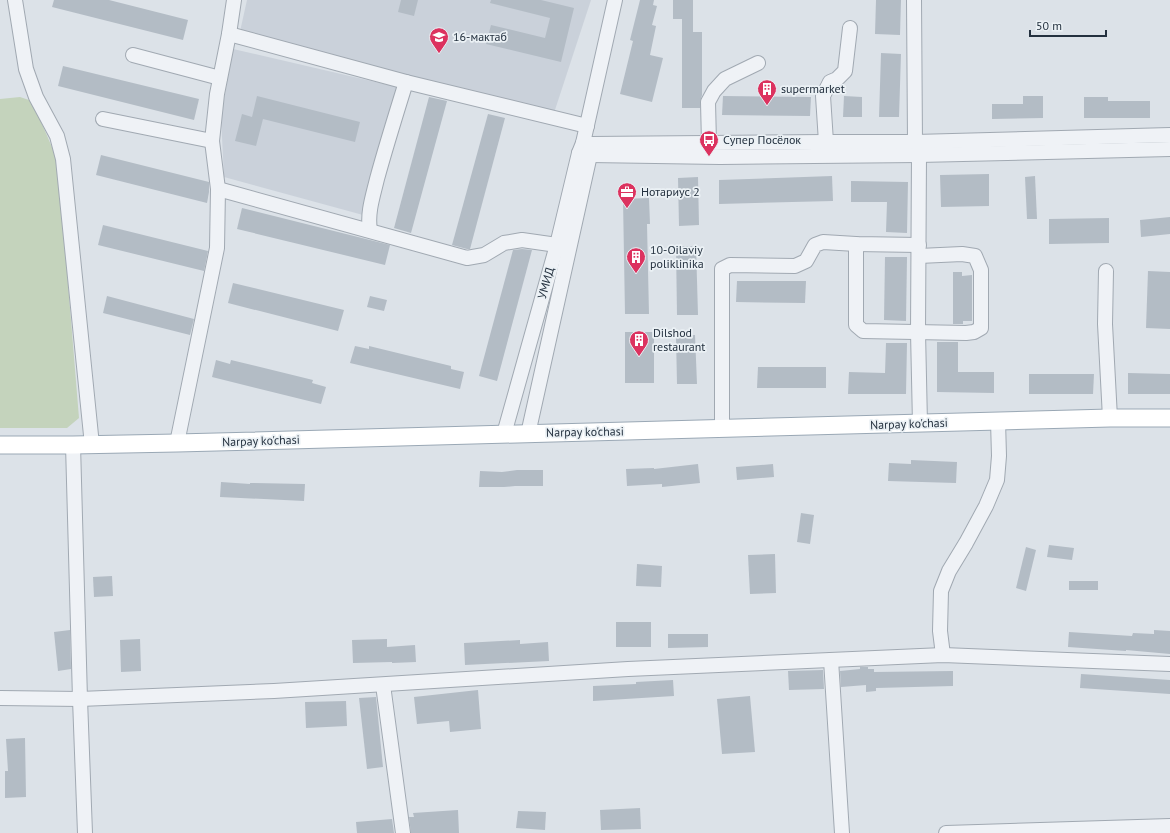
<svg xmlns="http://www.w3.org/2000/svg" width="1170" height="833" font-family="'PT Sans',sans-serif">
<rect width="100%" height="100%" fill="#dce2e8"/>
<g fill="#cad1da">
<path d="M247,0H591L553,116L239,36Z"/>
<path d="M233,49L397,87L363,215L224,177L221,117Z"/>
</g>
<path fill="#c4d3bc" d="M20,97L32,101L58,161L79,418L67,428H0V99Z"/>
<g fill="#b3bcc5">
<path d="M54,0H109L188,20L183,40L52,7Z"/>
<path d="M401,0H418L414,16L398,12Z"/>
<path d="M491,0H541L574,8L561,62L486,44L491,25L545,38L550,18L490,3Z"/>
<path d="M640,0H654L653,5L657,6L652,25L656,26L650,55L663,58L652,102L620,94L633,41L630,40Z"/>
<path d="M673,0H693V32H702V95L700,102V108H682V19H673Z"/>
<path d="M876,0H901L900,35L875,34Z"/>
<path d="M881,53L901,54L899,117H879Z"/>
<path d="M63,66L199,99L194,120L58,86Z"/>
<path d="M257,96L360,122L355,142L263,119L256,146L235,141L242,114L252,117Z"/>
<path d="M723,96L811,97L810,116L722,115Z"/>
<path d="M844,96L862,97V117H843Z"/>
<path d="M1023,96H1043V118L992,119V104H1023Z"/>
<path d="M429,97L447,101L411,233L394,228Z"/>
<path d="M1084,97H1108V101H1150V118H1084Z"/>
<path d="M488,114L505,118L470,249H467L452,245Z"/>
<path d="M101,155L209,182V192L207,203L96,175Z"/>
<path d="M989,174V206L941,207L940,175Z"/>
<path d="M832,176L833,201L719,204V180Z"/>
<path d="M1035,176L1037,219H1027L1025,177Z"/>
<path d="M698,177L699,225L679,226L678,178Z"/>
<path d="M851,181L908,182L907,233L886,232L887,202H851Z"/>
<path d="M649,198L650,224H647L649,314H625L623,199Z"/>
<path d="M242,208L390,245L385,265L237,229Z"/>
<path d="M1170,217V234L1141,237L1140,220Z"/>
<path d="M1109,218V243L1049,244V219Z"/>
<path d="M103,225L208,251L204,271L98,245Z"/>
<path d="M676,246H696L698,315H677Z"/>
<path d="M522,249L532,250L497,381L479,376L513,250Z"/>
<path d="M885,257H907L906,321L884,320Z"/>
<path d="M1148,271L1170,272V329L1146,328Z"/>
<path d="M953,272H962V276L972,275V321H963V324H953Z"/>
<path d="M737,281H806L805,303L736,302Z"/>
<path d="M233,283L344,310L338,331L228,303Z"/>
<path d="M107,296L194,319L190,335L103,313Z"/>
<path d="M370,296L387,300L384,311L367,307Z"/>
<rect x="625" y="332" width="29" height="51"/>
<path d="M695,335L697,384H677L676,336Z"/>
<path d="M937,342H958V372H994V393L937,392Z"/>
<path d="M886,343H907L906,394H848L849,372L885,373Z"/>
<path d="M355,346L369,349V346L451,366V369L464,372L460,389L350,363Z"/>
<path d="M216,360L230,364L231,360L313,380L312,383L326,387L321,404L212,377Z"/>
<path d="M758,367H826V388H757Z"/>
<path d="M1128,373L1170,374V394H1128Z"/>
<path d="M1029,374H1094L1093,394H1029Z"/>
<path d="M911,460L957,462L956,483L888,481L889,463L911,464Z"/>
<path d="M698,464L700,483L662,487V484L627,486L626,469L654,468V469Z"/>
<path d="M773,464L774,477L737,480L736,467Z"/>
<path d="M517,470H543V486H515L504,487H479L480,471L502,472Z"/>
<path d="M221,482L250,484V483L305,484L304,501L220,497Z"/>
<path d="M801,513L814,515L810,544L797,542Z"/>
<path d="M1049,545L1074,548L1072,560L1047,557Z"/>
<path d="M1026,547L1036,550L1026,591L1016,588Z"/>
<path d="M775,554L776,593L750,594L748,555Z"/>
<path d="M637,564L662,566L661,587L636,586Z"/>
<path d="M112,576L113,596L94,597L93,577Z"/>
<rect x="1069" y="581" width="29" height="9"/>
<rect x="616" y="622" width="35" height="25"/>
<path d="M70,630L71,669L58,671L54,632Z"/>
<path d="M1154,630L1170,631V654L1126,650V651L1068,647L1069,632L1132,636L1133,633L1154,634Z"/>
<path d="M668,634H708V647L668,648Z"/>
<path d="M140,639L141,671L121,672L120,640Z"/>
<path d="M387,639V647L415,645L416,662L392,663V662L353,663L352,640Z"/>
<path d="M520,640V644L548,642L549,661L465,665L464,643Z"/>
<path d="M860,667H868V669H874V672L953,671V686L876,688V691L866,692V685L841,687L840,671L860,669Z"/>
<path d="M823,670L824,689L789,690L788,671Z"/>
<path d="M1081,674L1170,680V694L1080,688Z"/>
<path d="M673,680L674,696L593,701V686L636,684V682Z"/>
<path d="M478,690L481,729L450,732L449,721L417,724L414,697Z"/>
<path d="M750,696L755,752L722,754L717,699Z"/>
<path d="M376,697L383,767L367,769L359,698Z"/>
<path d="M346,701L347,726L306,728L305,702Z"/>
<path d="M25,738L26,797L5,798V771H8L6,739Z"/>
<path d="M640,808L641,829L601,830L600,810Z"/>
<path d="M458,810L459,833H411L409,817H414L413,813Z"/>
<path d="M518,811L546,812L545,830L516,828Z"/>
<path d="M392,819L394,833H357L356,822Z"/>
</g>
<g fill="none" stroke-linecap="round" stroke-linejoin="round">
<defs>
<g id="minor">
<path d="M15,0L26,69L36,97L57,136L63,159L92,445"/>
<path d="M914,0L915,142L919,155L918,332L920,424"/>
<path d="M229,34L406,82L587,126"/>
<path d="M133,55L220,78"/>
<path d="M103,119L212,141"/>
<path d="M826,142L823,96L830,82L837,79L845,71L850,28"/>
<path d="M583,143L591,144L826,142H915L1170,135"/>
<path d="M709,143L708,102L714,91L725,79L758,63"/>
<path d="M579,153L590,155L720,157L919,155L1170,149"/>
<path d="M218,189L467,258L484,255L504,243L522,240L557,245"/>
<path d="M370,230C367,213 373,196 377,179C386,146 396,114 406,82"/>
<path d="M856,244V325L863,331L966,333L974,332L981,328V270L975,256L962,254L919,256"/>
<path d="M1106,271L1105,324L1110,418"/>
<path d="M722,429V269L730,265L795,266L806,261L815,245L823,242L856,244L919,245"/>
<path d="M504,434L557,245L579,153L583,143L615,0"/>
<path d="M528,434L590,155L591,146"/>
<path d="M177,443L217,248L218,189L212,141L217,94L229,34L234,0"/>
<path d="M73,445L80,699L85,833"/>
<path d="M943,655L940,631L941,591L949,571L966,543L986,506L997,480L999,456L998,421"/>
<path d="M831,660L842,833"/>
<path d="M383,685L403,833"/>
<path d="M0,698L80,699L274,691L628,669L943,655L1170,664"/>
<path d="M946,833L1170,826"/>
</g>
<path id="major" d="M0,445H73L177,443L1110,418H1170"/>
</defs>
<use href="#minor" stroke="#a1a9b2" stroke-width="16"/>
<use href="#major" stroke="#9aa8b5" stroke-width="19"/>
<use href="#minor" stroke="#eff2f6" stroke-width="14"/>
<use href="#major" stroke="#fff" stroke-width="17"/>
</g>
<defs>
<symbol id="school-pin" viewBox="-11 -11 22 30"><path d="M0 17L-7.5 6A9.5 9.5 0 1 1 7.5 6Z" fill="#dc325f" stroke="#ebf1f5"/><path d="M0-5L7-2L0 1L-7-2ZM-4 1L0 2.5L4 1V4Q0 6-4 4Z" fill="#fff"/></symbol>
<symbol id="building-pin" viewBox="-11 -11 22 30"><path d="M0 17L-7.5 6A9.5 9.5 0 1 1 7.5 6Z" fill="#dc325f" stroke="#ebf1f5"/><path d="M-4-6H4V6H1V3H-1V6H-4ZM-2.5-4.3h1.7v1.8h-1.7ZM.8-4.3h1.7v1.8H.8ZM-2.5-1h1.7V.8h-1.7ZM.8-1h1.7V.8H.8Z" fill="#fff"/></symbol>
<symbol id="bus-pin" viewBox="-11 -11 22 30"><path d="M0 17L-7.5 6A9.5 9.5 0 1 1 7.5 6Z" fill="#dc325f" stroke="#ebf1f5"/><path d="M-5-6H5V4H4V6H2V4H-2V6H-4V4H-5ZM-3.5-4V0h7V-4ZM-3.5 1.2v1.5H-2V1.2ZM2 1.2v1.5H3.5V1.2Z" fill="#fff"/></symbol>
<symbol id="office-pin" viewBox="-11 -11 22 30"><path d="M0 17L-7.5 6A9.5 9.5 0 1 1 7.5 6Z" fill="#dc325f" stroke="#ebf1f5"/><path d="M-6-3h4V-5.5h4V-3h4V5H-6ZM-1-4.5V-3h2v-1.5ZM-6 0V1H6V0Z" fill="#fff"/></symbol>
</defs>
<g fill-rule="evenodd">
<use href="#school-pin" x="428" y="26" width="22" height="30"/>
<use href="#building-pin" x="756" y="78" width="22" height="30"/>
<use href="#bus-pin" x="698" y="129" width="22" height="30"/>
<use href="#office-pin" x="616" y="181" width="22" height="30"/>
<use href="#building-pin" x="625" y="246" width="22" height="30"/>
<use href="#building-pin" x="628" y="329" width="22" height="30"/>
</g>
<g text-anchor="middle" stroke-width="3.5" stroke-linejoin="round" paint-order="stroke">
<g font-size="12" fill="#24313f" stroke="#ebf1f5" text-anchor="start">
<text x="453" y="41">16-мактаб</text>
<text x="781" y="93">supermarket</text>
<text x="723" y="144">Супер Посёлок</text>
<text x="641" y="196">Нотариус 2</text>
<text x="650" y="254">10-Oilaviy<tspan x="650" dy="14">poliklinika</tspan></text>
<text x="653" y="337">Dilshod<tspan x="653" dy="14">restaurant</tspan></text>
</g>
<g font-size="12" fill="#24313f" stroke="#ebf1f5">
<text transform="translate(546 283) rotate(-74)" y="4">УМИД</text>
<text transform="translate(909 424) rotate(-2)" y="4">Narpay ko'chasi</text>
<text transform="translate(585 432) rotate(-1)" y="4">Narpay ko'chasi</text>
<text transform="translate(261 441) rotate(-2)" y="4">Narpay ko'chasi</text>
</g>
</g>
<path d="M1030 30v6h76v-6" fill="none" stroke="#24313f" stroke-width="2"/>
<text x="1036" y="30" font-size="12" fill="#24313f" stroke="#ebf1f5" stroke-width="3" paint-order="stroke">50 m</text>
</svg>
